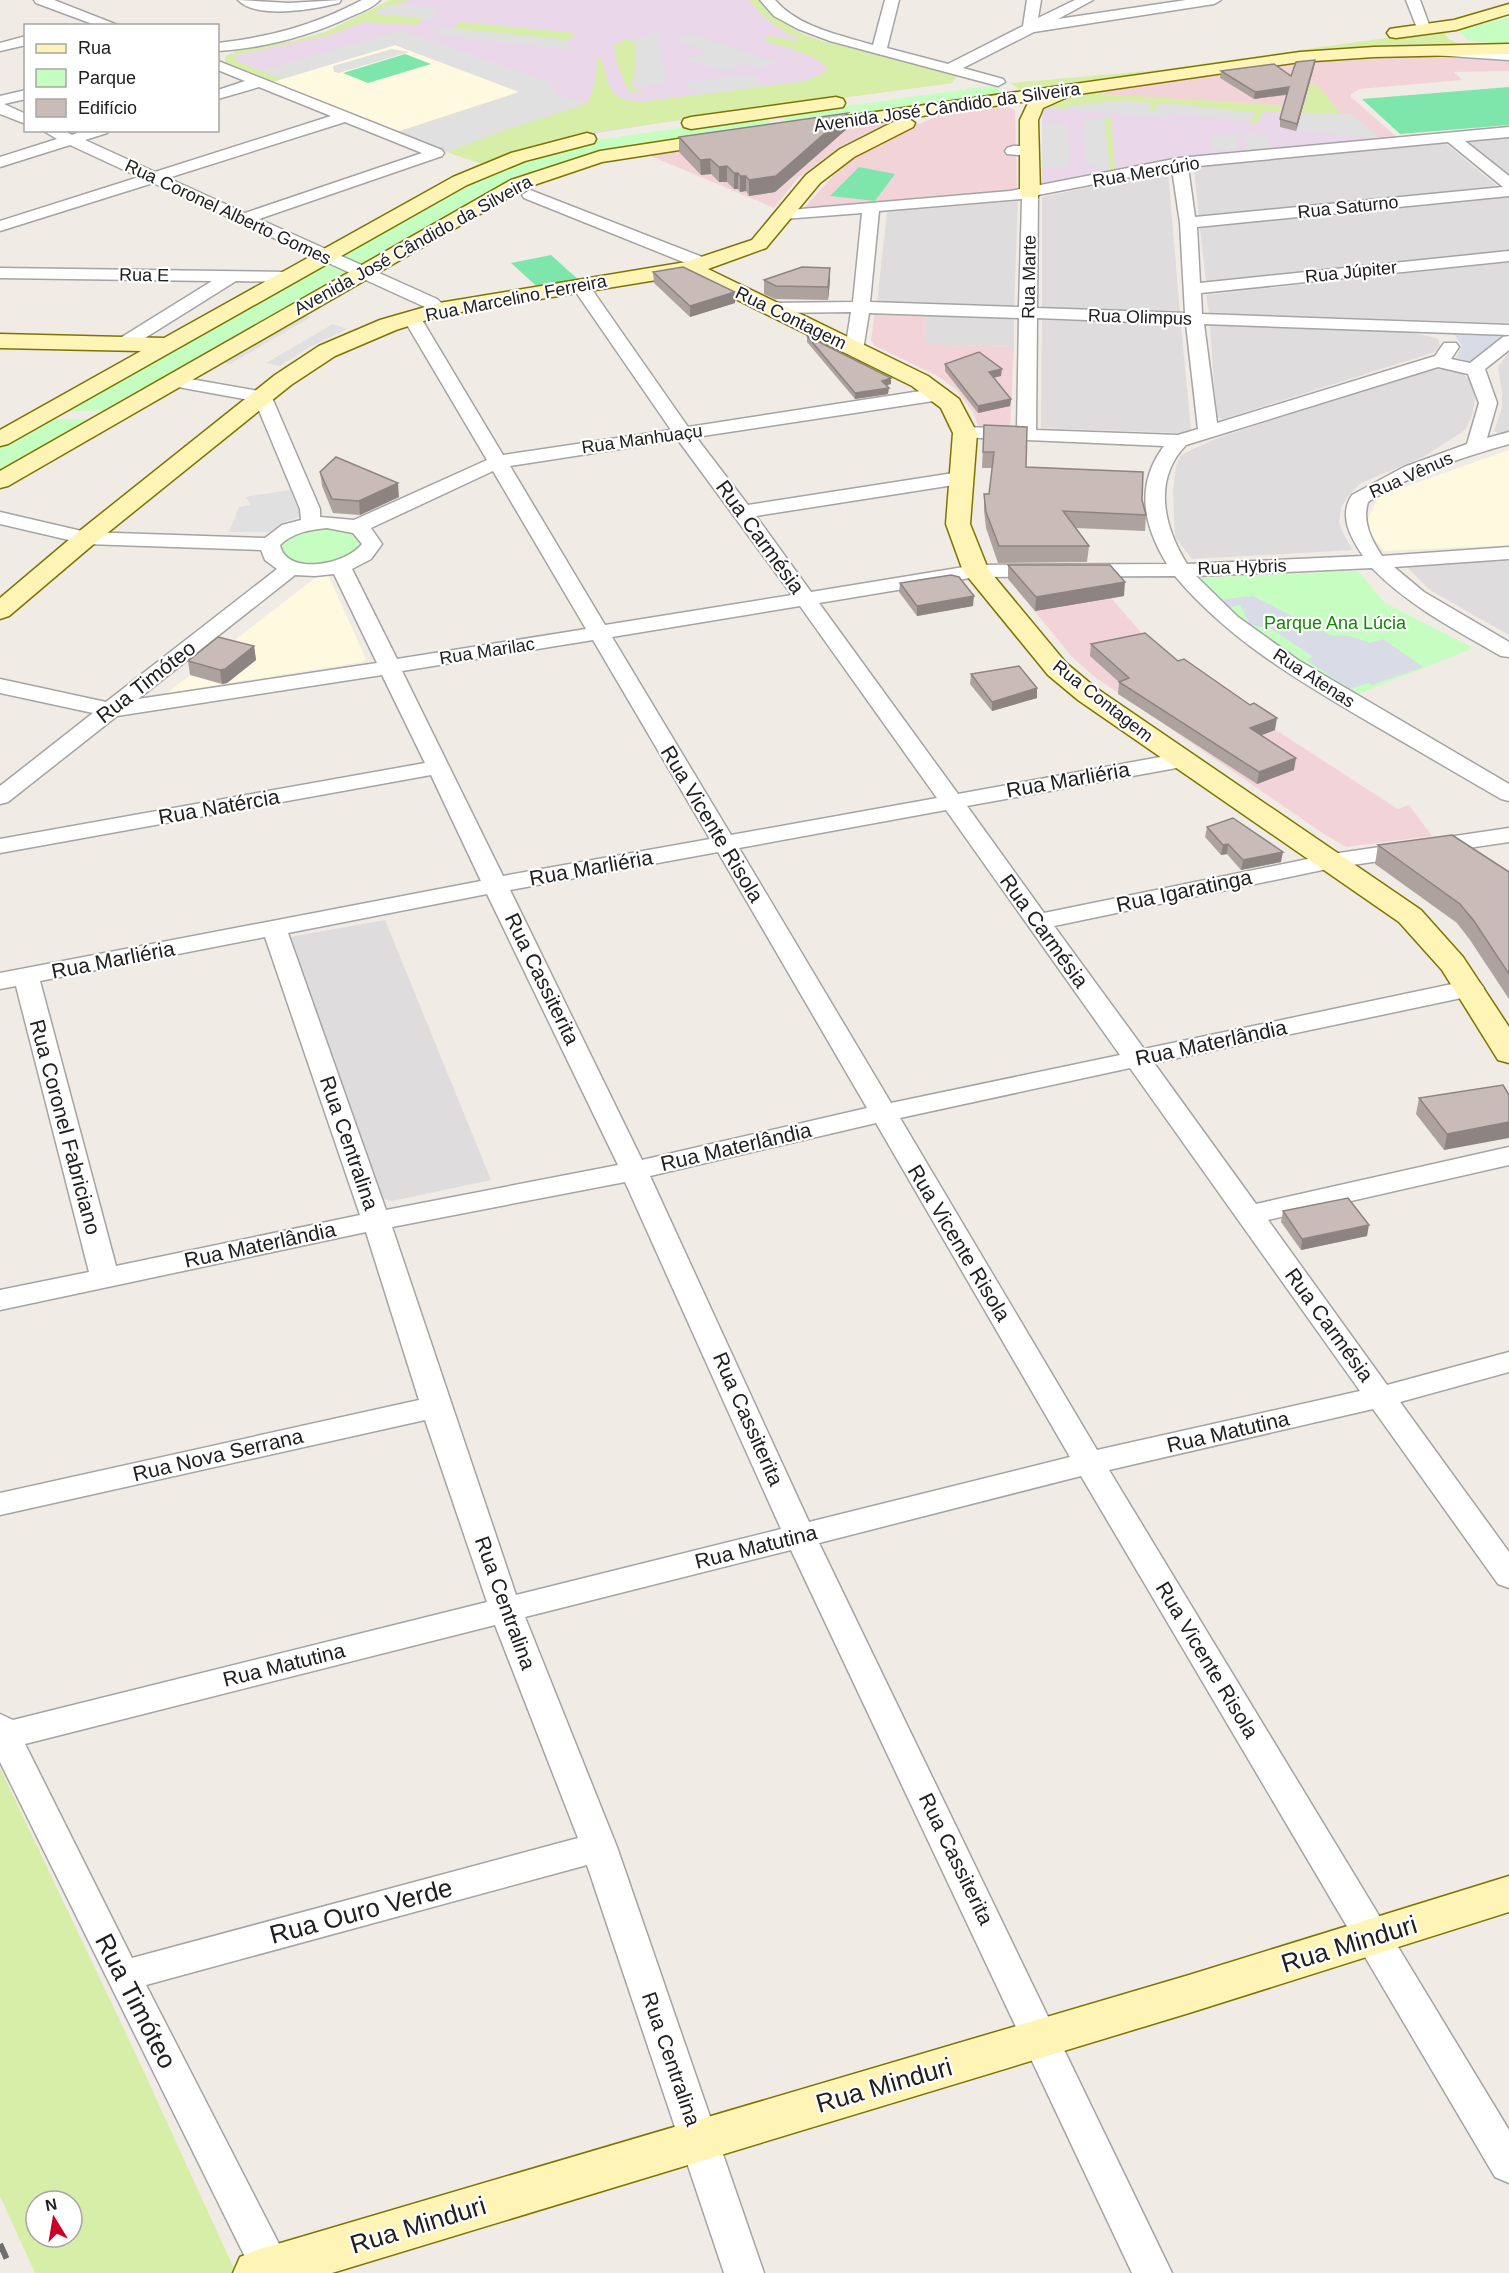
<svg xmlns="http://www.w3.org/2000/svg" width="1509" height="2273" font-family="Helvetica,sans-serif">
<rect width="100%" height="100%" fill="#f1ebe5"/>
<g fill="#dedcdd">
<path d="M1509,136V174L1467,141Z"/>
<path d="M1444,142L1497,186L1199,218L1194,167Z"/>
<path d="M1168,171L1180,313L1042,308V197Z"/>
<path d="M1509,196V251L1206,283L1200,228Z"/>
<path d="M1018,201L1014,308L877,303L887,212Z"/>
<path d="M1509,262V322L1504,323L1209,313L1206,295Z"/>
<path d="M926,316L1010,318L1014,320V347L961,345L954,347L925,344Z"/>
<path d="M1042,320L1177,323L1181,325L1191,430L1180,433L1041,428Z"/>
<path d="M1210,325L1408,331L1438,339L1440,347L1435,352L1223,419L1217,417L1216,412Z"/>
<path d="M1509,352V431L1500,434L1494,431L1502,408V392L1498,367Z"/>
<path d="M1444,369L1460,372L1471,380L1475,399L1472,416L1465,430L1445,443L1423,457L1361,483L1348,496L1341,508L1339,522L1344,535L1353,550L1192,559L1175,537L1173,491L1176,466L1181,455L1215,439L1420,371Z"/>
<path d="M1509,561V635L1430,590L1405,565Z"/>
<path d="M385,920L491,1180L392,1201L383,1199L289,939L295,936Z"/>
</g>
<g fill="#f2d4d8">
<path d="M1415,57L1509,59V71L1454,72L1462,80L1360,89L1351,94V97L1398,138L1168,159L1042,186L1085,93L1270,64Z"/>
<path d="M994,106L1009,107L1015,110L1017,191L804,208L845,163L857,152L876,142L938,116Z"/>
<path d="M896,119L834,151L797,179L774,208L646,154Z"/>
<path d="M875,312L926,313L925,344L954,345L955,347L961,345L1014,347L1010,427H979L973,412L955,388L936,375L875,346L871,340Z"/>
<path d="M1009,580L1122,595L1112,599L1151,644L1228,699L1398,809L1409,805L1432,836L1346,847L1327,836L1095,677L1073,658Z"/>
</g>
<g fill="#ead7ea">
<path d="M390,0H764L768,12L800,33L822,41L919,65L957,76L952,83L694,117L569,138L447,152L397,132L519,92L395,45L273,82L225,62L226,56L239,50L297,40L326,32Z"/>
<path d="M1085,93L1282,113H1350L1381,139L1168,159L1042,186V107Z"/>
</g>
<g fill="#fff9e0">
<path d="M395,45L520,92L397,132L273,82Z"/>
<path d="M1509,450V545L1384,551L1371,535L1367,520L1379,496Z"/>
<path d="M320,574L328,575L366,659L362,662L167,693Z"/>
</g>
<g fill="#d7eea8" fill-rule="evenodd">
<path d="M390,0H410L377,10V14L423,18L417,25L364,22L329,35L236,55V61L282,79L273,82L225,62L226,56L239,50L297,40L326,32Z"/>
<path d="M749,0H764L768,12L800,33L822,41L919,65L957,76L952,83L595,132L521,151L485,165L447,152L502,131L588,103L596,79L597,58H601C610,86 606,98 639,102L805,81L825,72L827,68C817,54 779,45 763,41L771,36L796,41L801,40C778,30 764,18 749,0Z"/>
<path d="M460,22L576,33L568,40L452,29Z"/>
<path d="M1443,30C1447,42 1460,44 1471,48L1363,49L1021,91L1011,83L1159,70Z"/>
<path d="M626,40L635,41L636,67L631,87L644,93L628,91L617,64L614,44Z"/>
<path d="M1309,84L1317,85L1341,114L1264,111L1257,123L1249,122L1255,115L1174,104L1153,112L1149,110L1150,104L1068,106L1066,109L1042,107L1085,93L1276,105H1301L1305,104Z"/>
<path d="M1104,118L1128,120H1111L1115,170L1110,171Z"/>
<path d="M0,1768L138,2059L236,2273H35L0,2196ZM36,2201H72V2237H36Z"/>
</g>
<g fill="#c6fdc0">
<path d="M1509,17V45L1470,41L1459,32L1463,29Z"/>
<path d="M989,86L997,87L1003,93L932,104L915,109L788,123L784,119V117L790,114Z"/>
<path d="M767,115L766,118L771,124L567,163L363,266L338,255L490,171L574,145L603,139Z"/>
<path d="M319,266H334L349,273L110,410L59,412Z"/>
<path d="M45,419H95L0,475V445Z"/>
<path d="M315,527C332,528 354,526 360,545C349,569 307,566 286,562L274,545L280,538Z"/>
<path d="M1358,571L1385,603L1473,648L1356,695L1248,629L1194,578Z"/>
</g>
<g fill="#7ee5ab">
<path d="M405,54L431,64L368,83L343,73Z"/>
<path d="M1509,87V125L1400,134L1362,99Z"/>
<path d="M859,167L895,174L875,201L830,196Z"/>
<path d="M551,255L581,282L541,290L511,263Z"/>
</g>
<g fill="#e0e0e0">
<path d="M391,5L441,8L430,19L376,14L377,10Z"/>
<path d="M430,26L568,40L572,50L443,36Z"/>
<path d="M402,30L549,82L557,95L588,103L502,131L447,152L397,132L519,92L395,45L282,79L262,70Z"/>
<path d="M658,32L666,81L635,90L631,87L636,67L635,41L631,40Z"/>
<path d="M692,34L777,63L758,68L744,64L724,71L685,60L707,52L673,39Z"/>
<path d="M392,49L409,52L339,73L334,72L333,66Z"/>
<path d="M752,74L766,86L697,95L685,83Z"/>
<path d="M1126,100L1151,103L1149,110L1153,111L1159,103L1254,112L1255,115L1249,122L1168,113V119L1066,109L1067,106Z"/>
<path d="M1282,113H1350L1381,139L1291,130Z"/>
<path d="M1104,118L1110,169H1100L1086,163L1083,121Z"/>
<path d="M1042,123H1067L1070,168H1042Z"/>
<path d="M1243,133L1267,135L1272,149L1247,152Z"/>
<path d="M1236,134L1239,149L1214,150L1209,135Z"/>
<path d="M304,315L311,317L230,364L221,362Z"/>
<path d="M333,324L347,329L308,348L280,366L266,363Z"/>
<path d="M290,490L301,516L282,523L270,532H229L239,507L251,505L245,497Z"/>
</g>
<g fill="#d9dce7">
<path d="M1453,332L1504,334L1508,336L1470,362L1456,358L1462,346Z"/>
<path d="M1253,596L1330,635L1350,636L1370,643L1383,639L1423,667L1372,685L1368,683L1350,689L1306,660L1313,657L1270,628L1250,625L1240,605L1225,608L1216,600Z"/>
</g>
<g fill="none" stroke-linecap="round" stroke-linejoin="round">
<defs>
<g id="street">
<path d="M34,0H54L120,26H98L36,3Z"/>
<path d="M238,0L289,3L341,0L339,3C315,9 257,20 238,0Z"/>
<path d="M362,0H380C373,8 361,12 352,16C310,36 264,48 218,51V43C270,37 315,25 362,0Z"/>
<path d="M760,0H775C798,27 840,35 873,45L885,0H899L887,48L948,64L1023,26L1027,0H1041L1038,18L1075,0H1093L1058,19L1186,0H1221L1214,4L1034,32L963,68L1003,79L1005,82L998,86L830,41L798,29L774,16Z"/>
<path d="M1406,0H1420L1431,30L1429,33H1419Z"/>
<path d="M26,36V45L0,51V43Z"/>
<path d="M1439,48L1509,52V60L1434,55L1432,52Z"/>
<path d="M218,61L442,150L444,153L442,156L259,219L437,299L448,309L445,313H433L425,307L153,183L0,231V221L139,177L70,145L0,167V157L57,139L42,130H63L72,135L84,130H109L107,133L85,140L155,172L331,116L259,87L218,99V90L245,81L218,70ZM345,122L422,153L245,213L168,178Z"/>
<path d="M26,90V99L4,104L26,114V124L0,114V96Z"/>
<path d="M1509,127V137L1465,141L1509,176V196L1197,227L1200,283L1509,251V261L1201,293L1202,314L1509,325V335L1204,324L1217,423L1435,356L1444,343H1456L1459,347L1451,359L1470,363L1503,337L1509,336V350L1485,369L1497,403L1487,438L1509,432V444C1460,458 1411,474 1368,502C1362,522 1371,539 1382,556L1509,547V559L1394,567L1424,592L1509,642V657L1501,656C1456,630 1409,606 1372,568L1196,576L1238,617L1298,660L1509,784V801L1501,799C1456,773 1412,747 1367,721C1297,680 1228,639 1175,576L976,577L819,603L958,794L1182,753L1190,755L1193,760L1190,765L1182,767L967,806L1044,913L1332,854L1509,828V842L1332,868L1054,926L1144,1049L1471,980L1480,983L1484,988L1480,993L1471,996L1154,1063L1256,1204L1509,1147V1165L1268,1220L1387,1385L1509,1352V1372L1400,1402L1509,1552V1588L1498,1584L1373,1409L1109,1470L1509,2130V2183L1495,2177L1081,1476L819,1543L1172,2273H1132L791,1550L525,1617L617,1847L764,2273H724L587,1865L146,1985L294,2273H253L0,1762V1714L13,1720L487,1602L425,1420L0,1515V1493L419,1400L366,1232L0,1310V1290L89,1272L16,986L0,989V973L481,881L431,775L0,853V839L425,763L382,675L117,716L8,802L0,804V786L93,713L0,693V679L106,702L277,569L265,560L261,550L86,544L0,524V512L86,532L265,538L282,525L301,520L300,509L255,401L167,385L164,381L167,377L173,376L270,393L320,509V517L354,520L487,460L403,318L406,314H418L421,318L503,455L671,430L571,285L574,281H586L688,427L940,388L947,390L949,394L947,398L940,400L696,437L748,505L960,472L967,474L970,478L967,482L960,484L756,516L811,592L976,565L1167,564C1143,525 1135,485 1164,446L958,437L956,433L958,429L965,427L1017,429L1019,318L869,313L863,350L860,354H848L845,350L851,312L770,313L764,312L761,308L764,304L770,303L853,302L862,213L784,219L778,217L776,214L778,211L1010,191L1179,158ZM1448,142L1503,187L1195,217L1188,167ZM1172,169L1180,223L1185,313L1037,308L1038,195ZM1022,199L1019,307L870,302L879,211ZM1037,318L1186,324L1198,429L1178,435L1036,430ZM1438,367L1468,374L1479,403L1467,444L1404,467L1352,495C1338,516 1351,538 1363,556L1187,564C1164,527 1152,480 1186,445ZM678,440L792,595L605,625L510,466ZM493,471L586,629L397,659L352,569L371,559L382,544L371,528ZM327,528L353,533L362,544C347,564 287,577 280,545C294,532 309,530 327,528ZM334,574L377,663L138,699L295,575L315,576ZM800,606L937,798L731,835L612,637ZM593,640L710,839L503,876L402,671ZM946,810L1120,1055L891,1103L739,848ZM718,852L867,1108L642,1160L510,890ZM487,894L618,1165L386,1210L288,933ZM265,937L360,1215L116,1266L40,981ZM1130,1068L1360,1391L1097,1450L900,1118ZM876,1123L1070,1457L809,1522L650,1176ZM625,1182L781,1529L516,1595L392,1227ZM495,1625L578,1838L132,1958L25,1744Z"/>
<path d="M1013,146H1029L1037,151L1029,156L1007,154L1005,151L1007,148Z"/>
<path d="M530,190L710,260L712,264L710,268H698L524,198L522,195Z"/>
<path d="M0,268L288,272L294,273L297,277L294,281L288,282L236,281L129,348H117L114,344L117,340L212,281L0,278Z"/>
</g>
<g id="secondary">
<path d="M1509,4V14L1456,30L1396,38L1390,37L1387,33L1390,29L1396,28L1454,20Z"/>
<path d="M1509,44V54L1374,57L1300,62L1072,95L1043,108L1038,120L1040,193L1037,197H1023L1020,193V120L1029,101L908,118L915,123L913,127L854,157L820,183L766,248L708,269L928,376L959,399L977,433L970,524L988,569L1066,663L1096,688L1421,910L1463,957L1509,1027V1063L1498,1060L1442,970L1399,922L1078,700L1048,675L963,571L946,524L953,433L941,408L912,386L687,275L442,315L396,330L335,356L291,385L95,543L9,616L0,619V598L77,533L275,375L319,346L380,320L439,303L686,262L752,240L806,175L840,149L899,119L805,133L798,131L796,127L798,123L1300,52L1374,47Z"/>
<path d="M836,97L843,99L845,103L843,107L691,129L684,127L682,123L684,119L691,117Z"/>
<path d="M724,132L731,134L733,138L731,142L602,162L525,188L8,486L0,488V471L511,180L600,151Z"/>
<path d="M587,133L594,135L596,139L594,143L525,161L467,185L8,444L0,446V430L141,351L0,348V334L164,338L453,177L511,153Z"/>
<path d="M1509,1876V1912L1189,2013L332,2273H233L240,2257L257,2250L1189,1975Z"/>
</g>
</defs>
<use href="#street" stroke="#a4a4a4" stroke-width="3"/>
<use href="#secondary" stroke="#7d7400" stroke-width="3"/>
<use href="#street" fill="#fff" fill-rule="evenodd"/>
<use href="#secondary" fill="#fef4b6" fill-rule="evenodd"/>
<path stroke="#6e6e6e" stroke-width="6" stroke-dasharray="16 16" stroke-linecap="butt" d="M0,2244L13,2273"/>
</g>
<g fill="#ada29e">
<path d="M1315,60L1314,67L1296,131L1280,127V119L1287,95L1254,99L1220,78L1221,71L1291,76Z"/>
<path d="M848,113V128L775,192L749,196L746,191L740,192L738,189H734L727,182H719L711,174L701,175L679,152V137Z"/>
<path d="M653,272L735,292V303L690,317L654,283Z"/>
<path d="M764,280L830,281L828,300L775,299L764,294Z"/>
<path d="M807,336L891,384L886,385L888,394L855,399L807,342Z"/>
<path d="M945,364L1001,376L993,377L1011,399L1010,406L978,413L945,371Z"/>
<path d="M984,425L1026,467L1142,500L1146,515L1145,531L1076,528L1089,546L1087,562L998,563L986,528L984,510V494H989L992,468H982Z"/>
<path d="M320,472L399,497L360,515L333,513L322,486Z"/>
<path d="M1008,565L1124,596L1035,611L1008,579Z"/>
<path d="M900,583L973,606L917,616L899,592Z"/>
<path d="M1091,644L1178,661L1275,730L1261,735L1294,770L1257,784L1118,694L1119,682L1090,656Z"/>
<path d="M254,646L256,660L227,683L222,684L190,675L188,661Z"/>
<path d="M971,674L1037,698L992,711L970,684Z"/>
<path d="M1207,827L1281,862L1241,870L1227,854L1221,855L1205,837Z"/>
<path d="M1378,845L1509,872V999L1470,940L1457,923L1375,864Z"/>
<path d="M1509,1095L1444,1150L1416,1114L1419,1098Z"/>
<path d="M1283,1211L1367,1236L1301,1250L1281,1222Z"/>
</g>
<g fill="#8d8481">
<path d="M1315,60L1314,67L1296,131L1297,124Z"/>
<path d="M1289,87L1288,94L1254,99L1255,92Z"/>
<path d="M848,113V128L775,192L749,196V180Z"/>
<path d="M710,159L711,174L701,175L700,160Z"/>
<path d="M727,166V182H719V167Z"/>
<rect x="734" y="173" width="4" height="16"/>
<path d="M740,176H746V191L740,192Z"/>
<path d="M830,268V281L828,300V287Z"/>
<path d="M735,292V303L690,317V306Z"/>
<path d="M1002,369L1001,376L989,379V372Z"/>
<path d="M891,378V384L882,387V381Z"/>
<path d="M889,388L888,394L855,399V393Z"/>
<path d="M1011,399L1010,406L978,413V406Z"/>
<path d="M398,483L399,497L360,515L359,501Z"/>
<path d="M1125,582L1124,596L1035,611L1036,597Z"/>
<path d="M974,596L973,606L917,616V606Z"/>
<path d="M254,646L256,660L227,683L222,684L220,670Z"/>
<path d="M1037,688V698L992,711V702Z"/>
<path d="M1277,718L1275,730L1249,740L1250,728Z"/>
<path d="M1296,758L1294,770L1257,784L1259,772Z"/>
<path d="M1228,844L1227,854L1221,855L1223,845Z"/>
<path d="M1283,852L1281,862L1241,870L1243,860Z"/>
<path d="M1509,1122V1138L1444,1150L1447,1134Z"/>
<path d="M1369,1225L1367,1236L1301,1250L1302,1239Z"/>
</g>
<g fill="#c9bcb8" stroke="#8d8481" stroke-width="1.5">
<path d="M1315,60L1297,124L1280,119L1289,87L1255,92L1221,71L1274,64L1291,76L1296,62Z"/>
<path d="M848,113L776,176L749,180L746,176H740L738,173H734L727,166L719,167L710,159L700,160L679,137Z"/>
<path d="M683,267L735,292L690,306L653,272Z"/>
<path d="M802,267L830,268L828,287L776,286L764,280Z"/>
<path d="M807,336L891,378L882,381L889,388L855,393Z"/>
<path d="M979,352L1002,369L989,372L1011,399L978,406L945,364Z"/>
<path d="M984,425L1027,427L1026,467L1143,472L1142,500L1146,515L1063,511L1089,546H999L986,512L984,494H989L994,452H983Z"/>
<path d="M336,457L398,483L359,501L332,499L320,472Z"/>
<path d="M1008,565H1110L1125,582L1036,597Z"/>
<path d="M951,575L959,577L974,596L917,606L900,583Z"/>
<path d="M1145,633L1178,661L1184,659L1250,705L1254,703L1277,718L1250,728L1296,758L1259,772L1119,682L1129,678L1091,644Z"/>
<path d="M218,637L254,646L225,669L220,670L188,661Z"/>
<path d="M1019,666L1037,688L992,702L971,674Z"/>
<path d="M1233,818L1283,852L1243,860L1228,844L1223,845L1207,827Z"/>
<path d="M1452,835L1509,872V974L1474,921L1460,904L1378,845Z"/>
<path d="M1503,1085L1509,1095V1122L1447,1134L1419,1098Z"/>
<path d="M1348,1198L1369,1225L1302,1239L1283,1211Z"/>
</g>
<g text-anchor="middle" stroke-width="4.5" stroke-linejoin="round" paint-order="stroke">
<g font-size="18" fill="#202020" stroke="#fff">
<text transform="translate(947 107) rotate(-8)" y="6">Avenida José Cândido da Silveira</text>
<text transform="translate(1146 172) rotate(-10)" y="6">Rua Mercúrio</text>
<text transform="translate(1348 207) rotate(-6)" y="6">Rua Saturno</text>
<text transform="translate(228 212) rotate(25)" y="6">Rua Coronel Alberto Gomes</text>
<text transform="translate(413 245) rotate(-29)" y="6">Avenida José Cândido da Silveira</text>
<text transform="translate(1351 272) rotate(-6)" y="6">Rua Júpiter</text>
<text transform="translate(144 275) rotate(1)" y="6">Rua E</text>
<text transform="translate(1029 277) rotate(-89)" y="6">Rua Marte</text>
<text transform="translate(516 298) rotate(-11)" y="6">Rua Marcelino Ferreira</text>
<text transform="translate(1140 317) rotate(2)" y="6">Rua Olimpus</text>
<text transform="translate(791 318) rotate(26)" y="6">Rua Contagem</text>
<text transform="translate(642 439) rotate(-8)" y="6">Rua Manhuaçu</text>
<text transform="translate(1411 475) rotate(-24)" y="6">Rua Vênus</text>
<text transform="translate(1242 567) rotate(-2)" y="6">Rua Hybris</text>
<text transform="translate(487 651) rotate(-9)" y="6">Rua Marilac</text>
<text transform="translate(1314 678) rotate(33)" y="6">Rua Atenas</text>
<text transform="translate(1103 701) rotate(38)" y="6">Rua Contagem</text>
</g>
<g font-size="18" fill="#118704" stroke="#fff">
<text x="1335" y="629">Parque Ana Lúcia</text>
</g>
<g font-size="21" fill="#202020" stroke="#fff">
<text transform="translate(760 537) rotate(54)" y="7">Rua Carmésia</text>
<text transform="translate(146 682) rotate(-38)" y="7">Rua Timóteo</text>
<text transform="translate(1068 780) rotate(-10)" y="7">Rua Marliéria</text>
<text transform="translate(219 807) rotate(-10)" y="7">Rua Natércia</text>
<text transform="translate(712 824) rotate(59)" y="7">Rua Vicente Risola</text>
<text transform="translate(591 868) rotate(-10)" y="7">Rua Marliéria</text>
<text transform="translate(1184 891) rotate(-12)" y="7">Rua Igaratinga</text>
<text transform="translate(1044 931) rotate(54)" y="7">Rua Carmésia</text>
<text transform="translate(113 960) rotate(-11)" y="7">Rua Marliéria</text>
<text transform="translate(542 979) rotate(64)" y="7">Rua Cassiterita</text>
<text transform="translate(1211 1043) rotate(-12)" y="7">Rua Materlândia</text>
<text transform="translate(65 1127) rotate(75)" y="7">Rua Coronel Fabriciano</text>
<text transform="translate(349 1143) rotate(71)" y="7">Rua Centralina</text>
<text transform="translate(736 1147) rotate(-13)" y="7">Rua Materlândia</text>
<text transform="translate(959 1243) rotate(59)" y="7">Rua Vicente Risola</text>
<text transform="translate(260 1245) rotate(-12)" y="7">Rua Materlândia</text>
<text transform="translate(1329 1325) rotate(54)" y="7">Rua Carmésia</text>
<text transform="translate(748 1419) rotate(66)" y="7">Rua Cassiterita</text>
<text transform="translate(1228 1432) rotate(-13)" y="7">Rua Matutina</text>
<text transform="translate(218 1455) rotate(-13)" y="7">Rua Nova Serrana</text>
<text transform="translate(756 1547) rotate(-14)" y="7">Rua Matutina</text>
<text transform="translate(505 1603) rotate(70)" y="7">Rua Centralina</text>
<text transform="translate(1207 1660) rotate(59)" y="7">Rua Vicente Risola</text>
<text transform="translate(284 1665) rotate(-14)" y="7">Rua Matutina</text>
<text transform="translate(956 1859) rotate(64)" y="7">Rua Cassiterita</text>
<text transform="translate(671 2059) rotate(71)" y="7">Rua Centralina</text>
</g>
<g font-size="26" fill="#202020" stroke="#fff">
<text transform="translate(361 1911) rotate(-15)" y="9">Rua Ouro Verde</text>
<text transform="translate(1349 1944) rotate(-17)" y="9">Rua Minduri</text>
<text transform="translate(136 2001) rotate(63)" y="9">Rua Timóteo</text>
<text transform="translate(884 2085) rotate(-16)" y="9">Rua Minduri</text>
<text transform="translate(418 2225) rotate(-17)" y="9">Rua Minduri</text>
</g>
</g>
<rect x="24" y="24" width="195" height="108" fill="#ffffff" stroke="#a6a6a6" stroke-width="1.5"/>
<rect x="36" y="44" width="30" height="9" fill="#fef4b6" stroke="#a6a6a6" stroke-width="1.5"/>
<text x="78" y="54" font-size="18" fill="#202020">Rua</text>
<rect x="36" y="69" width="30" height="18" fill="#c6fdc0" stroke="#a6a6a6" stroke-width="1.5"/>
<text x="78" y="84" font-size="18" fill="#202020">Parque</text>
<rect x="36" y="99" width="30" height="18" fill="#c9bcb8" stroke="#a6a6a6" stroke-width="1.5"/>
<text x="78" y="114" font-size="18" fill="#202020">Edifício</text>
<g transform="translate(54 2219) rotate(349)"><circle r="28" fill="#ffffff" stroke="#a6a6a6" stroke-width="1.5"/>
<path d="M0-4.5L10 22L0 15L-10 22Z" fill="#cf0026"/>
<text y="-9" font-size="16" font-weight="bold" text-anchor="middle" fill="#202020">N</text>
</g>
</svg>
